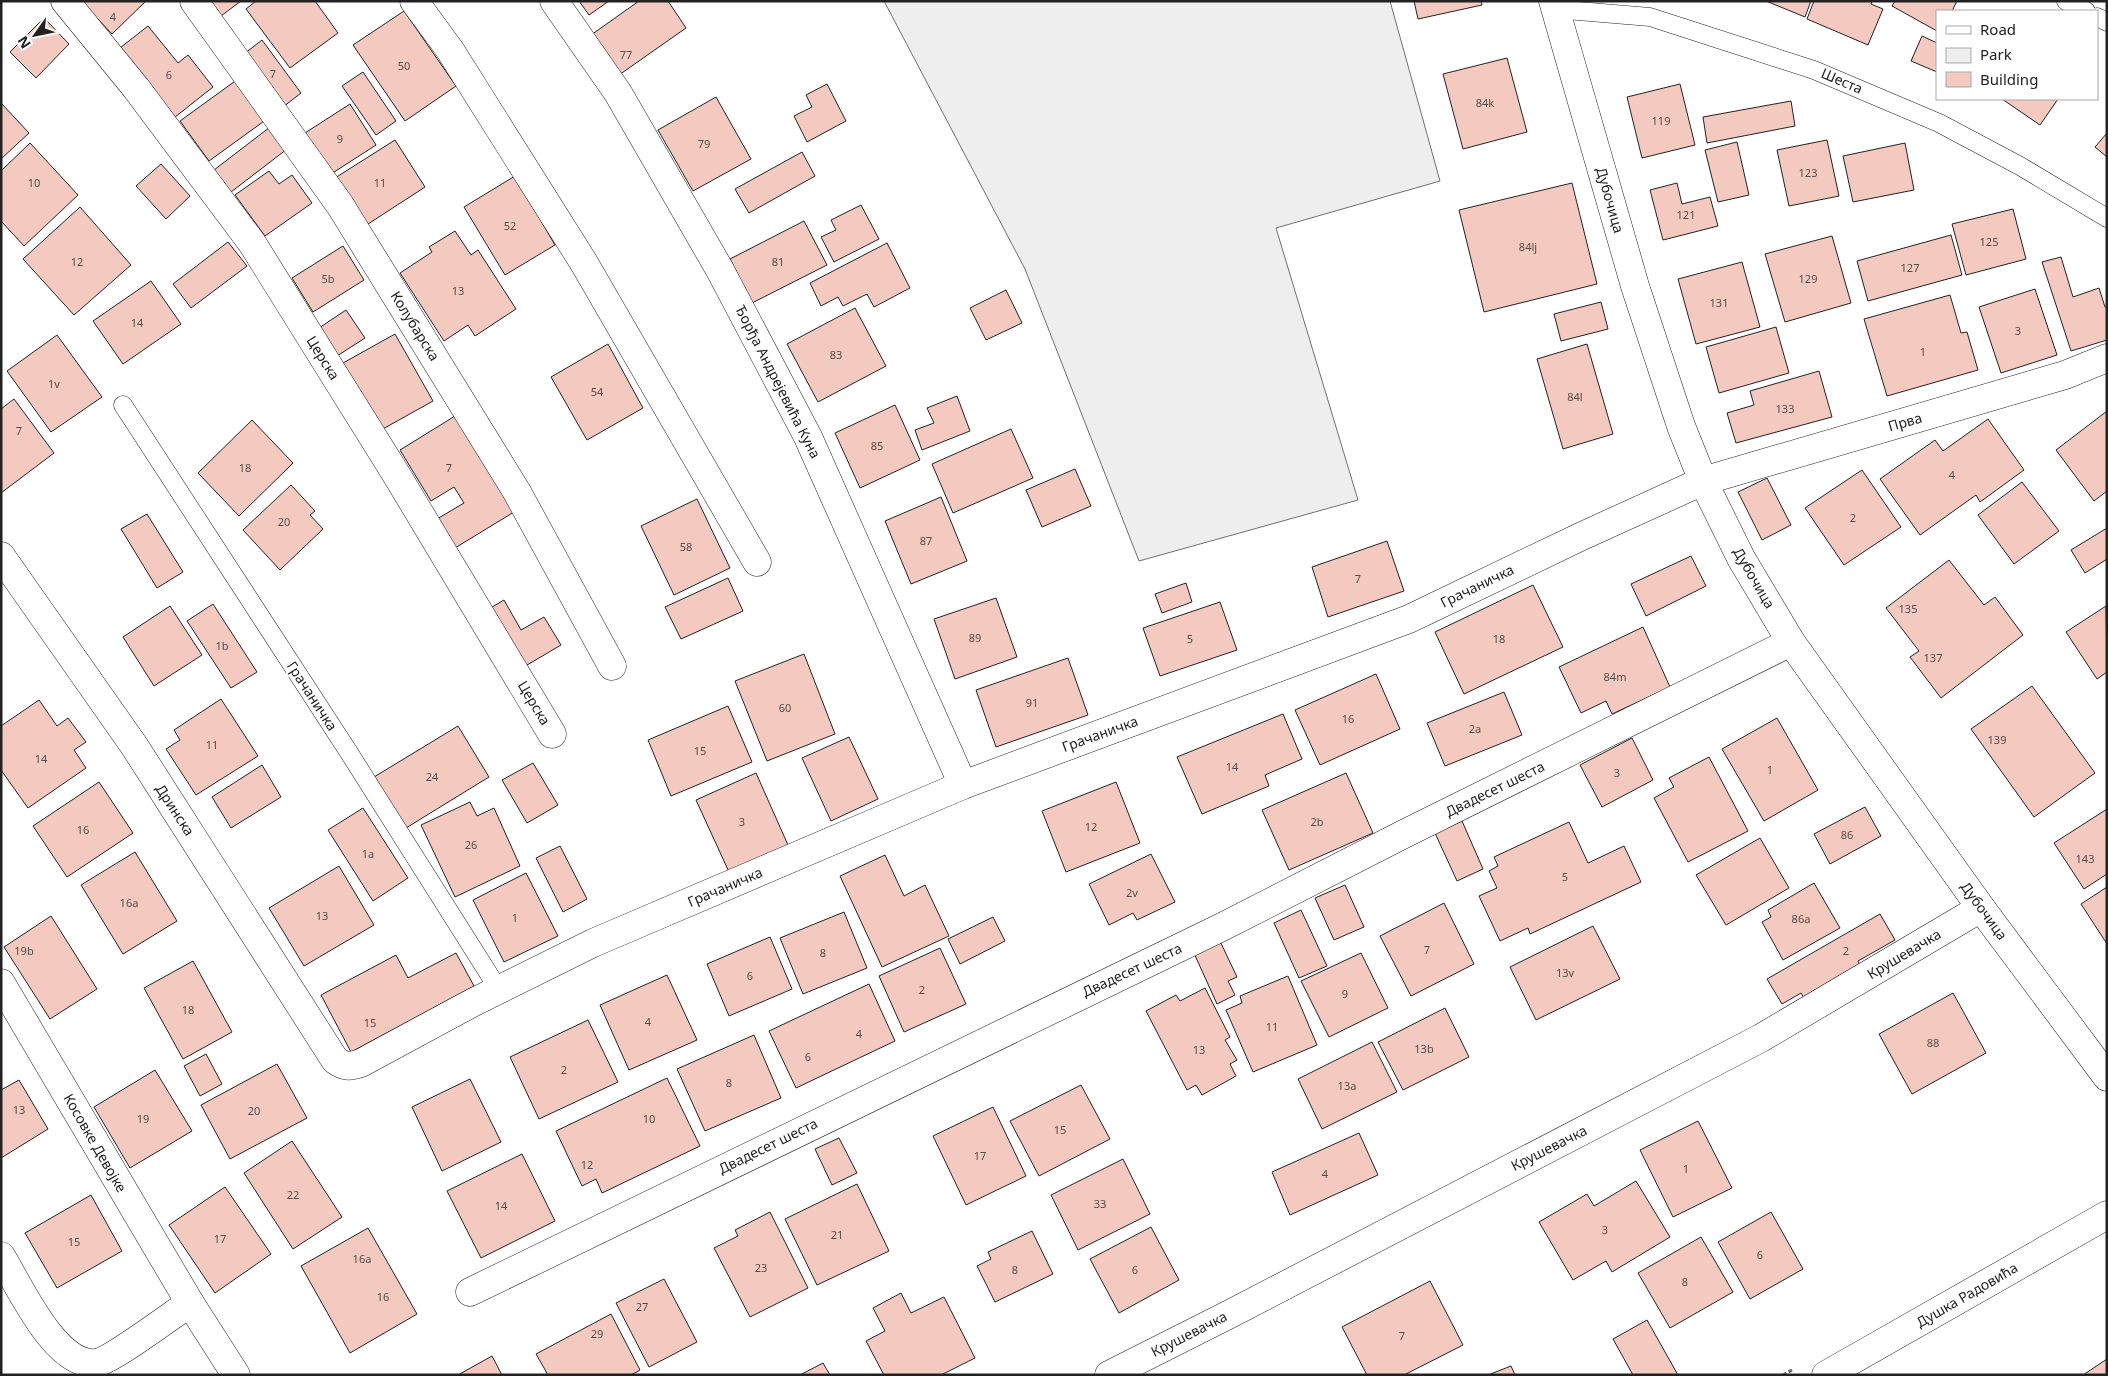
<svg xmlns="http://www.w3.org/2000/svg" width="2108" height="1376" font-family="'Noto Sans',sans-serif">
<rect width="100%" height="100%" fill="#fff"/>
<path fill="#eee" stroke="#6f6f6f" d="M884,1H1390L1440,181L1276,228L1358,500L1139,561L1025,269Z"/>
<g fill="#f3c9c0" stroke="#222">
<path d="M81,1H146L112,34Z"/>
<path d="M210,1H241L221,16Z"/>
<path d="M256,1H315L338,33L290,68L246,9Z"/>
<path d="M579,1H609L589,15Z"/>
<path d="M639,1H668L686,28L619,75L591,35Z"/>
<path d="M1414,1H1481L1482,5L1418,19Z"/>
<path d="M1766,1H1811L1805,17Z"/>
<path d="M1814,1H1872L1871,4L1883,9L1868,45L1807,19Z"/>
<path d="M1895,1H1957L1952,11H1937V31L1892,6Z"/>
<path d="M404,11L456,86L405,121L353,45Z"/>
<path d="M44,18L69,44L36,78L10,52Z"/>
<path d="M148,26L178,63L188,55L213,87L170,121L116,51Z"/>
<path d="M1922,36L1937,43V72L1911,61Z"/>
<path d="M262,40L301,93L283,107L244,54Z"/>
<path d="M1507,58L1527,132L1463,149L1443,74Z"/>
<path d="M363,72L396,121L376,135L342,86Z"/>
<path d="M238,79L267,119L209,161L180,121Z"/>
<path d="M827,84L846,121L807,142L794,116L812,107L806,95Z"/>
<path d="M1680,84L1695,145L1642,158L1627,97Z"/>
<path d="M716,97L751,159L693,191L658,130Z"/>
<path d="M2002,99H2058L2040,125Z"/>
<path d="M1791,101L1795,126L1707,143L1703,117Z"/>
<path d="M1,103L29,133L1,159Z"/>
<path d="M350,104L376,145L331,174L305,133Z"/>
<path d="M274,124L291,146L231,192L214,170Z"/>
<path d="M2107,133V157L2095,147Z"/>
<path d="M395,140L425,187L365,226L335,178Z"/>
<path d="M1827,140L1839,196L1789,206L1777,150Z"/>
<path d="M1737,142L1749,195L1718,202L1705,150Z"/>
<path d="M30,143L78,195L24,246L1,221V171Z"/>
<path d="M1905,143L1914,190L1853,202L1843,156Z"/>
<path d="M802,152L815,176L749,213L735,189Z"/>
<path d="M161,164L190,196L166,219L136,186Z"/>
<path d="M269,171L279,184L292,175L312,203L265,236L235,195Z"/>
<path d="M515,176L555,245L505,275L464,207Z"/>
<path d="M1572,183L1597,284L1484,312L1459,210Z"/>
<path d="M1677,183L1682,204L1710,197L1718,226L1663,240L1650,190Z"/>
<path d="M861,205L879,239L834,262L821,237L836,230L831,220Z"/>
<path d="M80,207L131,265L74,315L23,259Z"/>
<path d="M2013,209L2026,259L1966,275L1952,224Z"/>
<path d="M804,221L827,265L752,303L730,259Z"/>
<path d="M455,231L471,255L478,250L516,309L475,336L468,325L444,341L400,273L432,252L429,247Z"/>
<path d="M1951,235L1962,275L1868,301L1857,261Z"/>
<path d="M1832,236L1851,303L1785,322L1765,254Z"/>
<path d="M228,242L247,266L191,308L173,284Z"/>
<path d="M887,243L910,288L874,307L867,294L843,306L838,297L821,306L810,283Z"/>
<path d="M343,246L364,280L313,312L292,278Z"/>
<path d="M2061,257L2073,297L2099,288L2105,307H2107V340L2071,351L2042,262Z"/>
<path d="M1742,262L1760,327L1696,344L1678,279Z"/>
<path d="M151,281L181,324L123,364L93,321Z"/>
<path d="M2035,289L2057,355L2001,373L1979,307Z"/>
<path d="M1006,290L1022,323L986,340L970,308Z"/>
<path d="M1950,295L1961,333L1967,332L1978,370L1887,396L1864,319Z"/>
<path d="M1601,302L1608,329L1561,341L1554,314Z"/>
<path d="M855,308L886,366L818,402L787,344Z"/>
<path d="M346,310L365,338L337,356L319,328Z"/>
<path d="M1776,327L1789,373L1719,393L1706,347Z"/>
<path d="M395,334L433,401L381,430L343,363Z"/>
<path d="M57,335L102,397L51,432L7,371Z"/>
<path d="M608,344L643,408L587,440L551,377Z"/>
<path d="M1587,344L1613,434L1563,449L1537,359Z"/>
<path d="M1819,371L1832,417L1736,443L1727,413L1754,405L1750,391Z"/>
<path d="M957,396L970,431L922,450L915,430L934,423L927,408Z"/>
<path d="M14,399L54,453L1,493V409Z"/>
<path d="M895,405L920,460L860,488L835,433Z"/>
<path d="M2107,411V491L2094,501L2056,450Z"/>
<path d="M455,416L514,512L455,548L437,519L464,503L454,487L431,501L400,450Z"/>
<path d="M1988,419L2024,470L1980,502L1976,495L1920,535L1880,479L1935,440L1943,451Z"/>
<path d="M252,420L293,463L239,516L198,473Z"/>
<path d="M1011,429L1033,478L953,513L932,464Z"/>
<path d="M1075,469L1091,506L1042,527L1026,490Z"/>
<path d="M1862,470L1901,527L1844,565L1805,508Z"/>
<path d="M1767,478L1791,525L1762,540L1738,492Z"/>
<path d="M2022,482L2059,531L2014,564L1978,515Z"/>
<path d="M291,485L315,511L310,515L323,529L280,570L243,530Z"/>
<path d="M941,497L967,561L911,584L885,521Z"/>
<path d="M697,499L730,568L674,595L641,526Z"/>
<path d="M147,514L183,572L157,588L121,529Z"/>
<path d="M2107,528V559L2085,573L2071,550Z"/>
<path d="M1387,541L1404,591L1328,617L1312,567Z"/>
<path d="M1691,556L1706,586L1646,616L1631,584Z"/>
<path d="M1949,560L1984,605L1995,597L2023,635L1941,698L1910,657L1919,651L1886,608Z"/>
<path d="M728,578L743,611L681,639L665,607Z"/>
<path d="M1186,583L1192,602L1162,613L1155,594Z"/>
<path d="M1533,585L1563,647L1464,694L1435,632Z"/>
<path d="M996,598L1017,657L955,679L934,619Z"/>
<path d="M504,600L521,630L544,617L561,645L522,668L487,610Z"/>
<path d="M1220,602L1237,650L1160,676L1143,628Z"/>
<path d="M213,604L257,672L231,688L187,621Z"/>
<path d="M170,606L202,655L154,686L123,637Z"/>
<path d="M2106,606L2107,672L2097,679L2066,632Z"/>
<path d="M1643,627L1670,687L1612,714L1606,701L1581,713L1559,667Z"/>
<path d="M804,654L835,734L767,761L735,681Z"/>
<path d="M1068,658L1088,715L996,747L976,690Z"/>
<path d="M1376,674L1400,729L1320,765L1295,710Z"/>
<path d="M2032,686L2095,773L2034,817L1971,729Z"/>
<path d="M1504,692L1522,735L1445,766L1427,723Z"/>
<path d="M221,699L258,756L196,795L166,749L180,740L174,730Z"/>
<path d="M39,700L57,726L68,718L86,742L74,750L86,768L28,808L1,770V726Z"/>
<path d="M728,706L752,762L671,796L648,740Z"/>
<path d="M1283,714L1302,759L1265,775L1269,786L1202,814L1177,757Z"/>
<path d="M1777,718L1818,790L1764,821L1722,749Z"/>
<path d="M458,726L489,777L406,828L374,777Z"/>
<path d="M849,737L878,799L831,821L802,758Z"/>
<path d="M1632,738L1653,780L1602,807L1580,765Z"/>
<path d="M1709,757L1748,831L1688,862L1654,798L1674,787L1669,778Z"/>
<path d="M533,763L558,805L527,823L502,780Z"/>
<path d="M262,765L281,797L231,828L212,797Z"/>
<path d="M756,773L788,845L729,872L696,800Z"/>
<path d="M1346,773L1373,833L1289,870L1262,810Z"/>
<path d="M99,782L133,833L67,877L33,826Z"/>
<path d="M1116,782L1140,843L1066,872L1042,811Z"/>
<path d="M470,802L477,816L494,808L520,866L455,897L421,825Z"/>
<path d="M1865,807L1881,836L1830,864L1814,834Z"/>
<path d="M363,808L408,878L373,901L328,830Z"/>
<path d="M2107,809V874L2084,889L2054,843Z"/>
<path d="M1462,821L1483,869L1457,881L1435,833Z"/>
<path d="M1569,822L1588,863L1624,846L1641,882L1530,934L1528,928L1500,941L1479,896L1497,888L1489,871L1498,866L1494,857Z"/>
<path d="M1760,838L1789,888L1726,925L1696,875Z"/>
<path d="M560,846L587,899L563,912L536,858Z"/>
<path d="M135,852L177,921L123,954L81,885Z"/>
<path d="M1151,854L1175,902L1137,920L1133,913L1109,925L1089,884Z"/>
<path d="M885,855L904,896L925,885L949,936L882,967L840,876Z"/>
<path d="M339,866L374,925L304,966L269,908Z"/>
<path d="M526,873L558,936L504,962L473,900Z"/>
<path d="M1814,883L1840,928L1783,960L1762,922L1771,917L1768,910Z"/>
<path d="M1345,885L1364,927L1334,940L1315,898Z"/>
<path d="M2107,887V944L2081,904Z"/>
<path d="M1444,903L1474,964L1411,996L1380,936Z"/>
<path d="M1301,910L1327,966L1299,978L1274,923Z"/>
<path d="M844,912L867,968L803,994L780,938Z"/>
<path d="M1880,914L1895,940L1858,961L1861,967L1805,1000L1801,993L1782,1004L1767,979Z"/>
<path d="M51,916L97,989L50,1019L4,947Z"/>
<path d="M993,917L1005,941L960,964L948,939Z"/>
<path d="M1593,926L1620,979L1536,1020L1510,967Z"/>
<path d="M770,937L792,989L729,1016L707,964Z"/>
<path d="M1219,939L1237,977L1228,981L1235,995L1217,1004L1193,951Z"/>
<path d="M940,948L966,1004L904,1032L879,976Z"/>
<path d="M456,953L474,986L351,1052L321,995L396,955L408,978Z"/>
<path d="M1361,953L1388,1008L1329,1037L1301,981Z"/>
<path d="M193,961L232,1032L183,1059L144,988Z"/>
<path d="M667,975L697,1040L629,1070L600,1005Z"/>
<path d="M1288,976L1317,1045L1253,1072L1226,1010L1242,1003L1240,996Z"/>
<path d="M869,984L895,1041L796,1088L769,1031Z"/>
<path d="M1205,988L1230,1037L1225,1040L1237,1060L1230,1064L1236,1076L1202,1095L1196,1085L1187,1090L1146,1011L1176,995L1180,1001Z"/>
<path d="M1953,993L1986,1053L1912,1094L1879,1034Z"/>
<path d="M1445,1008L1469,1057L1403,1090L1378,1042Z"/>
<path d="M588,1020L618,1082L539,1119L510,1057Z"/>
<path d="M754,1035L781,1098L705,1131L677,1069Z"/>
<path d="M1372,1042L1397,1092L1322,1129L1298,1079Z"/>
<path d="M206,1054L222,1084L200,1096L184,1066Z"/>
<path d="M277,1064L307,1118L230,1159L201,1105Z"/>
<path d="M155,1070L192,1131L130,1168L94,1107Z"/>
<path d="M667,1078L700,1146L602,1193L596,1179L582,1186L556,1131Z"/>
<path d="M470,1079L501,1142L442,1171L412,1107Z"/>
<path d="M19,1080L48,1129L1,1158V1090Z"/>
<path d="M1081,1085L1110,1139L1039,1176L1010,1121Z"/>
<path d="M993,1107L1026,1176L966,1205L933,1136Z"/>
<path d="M1698,1121L1732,1188L1673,1217L1640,1150Z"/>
<path d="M1359,1133L1378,1175L1290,1215L1272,1172Z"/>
<path d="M839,1138L857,1173L832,1185L815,1149Z"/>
<path d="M292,1141L342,1217L293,1249L244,1173Z"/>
<path d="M522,1154L555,1221L481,1258L447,1191Z"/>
<path d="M1123,1159L1150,1214L1078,1250L1051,1195Z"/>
<path d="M1636,1181L1670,1237L1612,1272L1606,1261L1573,1280L1539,1222L1587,1194L1594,1206Z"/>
<path d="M857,1184L889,1251L817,1285L785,1219Z"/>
<path d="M225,1187L271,1254L215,1293L169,1225Z"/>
<path d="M91,1195L122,1251L57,1288L25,1233Z"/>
<path d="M770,1212L808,1288L750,1317L714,1248L738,1236L735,1230Z"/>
<path d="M1771,1212L1803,1269L1750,1299L1718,1242Z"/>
<path d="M1151,1227L1179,1280L1119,1313L1090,1259Z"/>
<path d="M368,1228L417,1314L350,1353L301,1266Z"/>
<path d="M1032,1231L1053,1274L995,1302L977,1266L991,1259L988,1252Z"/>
<path d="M1701,1237L1733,1292L1670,1328L1638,1273Z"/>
<path d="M664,1279L697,1342L649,1367L616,1303Z"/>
<path d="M1430,1281L1463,1345L1404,1375H1367L1342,1327Z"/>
<path d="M901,1293L911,1313L944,1297L975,1358L941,1375H884L866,1341L885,1331L873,1308Z"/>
<path d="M611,1314L640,1370L631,1375H548L536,1354Z"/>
<path d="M1647,1320L1678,1375H1633L1613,1339Z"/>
<path d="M492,1356L502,1375H458Z"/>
<path d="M2107,1359V1375H2083Z"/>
<path d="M823,1363L830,1375H800Z"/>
<path d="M1511,1366L1515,1375H1488Z"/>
</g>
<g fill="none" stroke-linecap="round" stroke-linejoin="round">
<defs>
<g id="service">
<path d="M2066,1L2086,11"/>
<path d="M1554,9L1650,17L1814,70L1939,123L2020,166L2107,218"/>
<path d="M2097,17L2107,22"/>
<path d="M123,405L348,751L499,990"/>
</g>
<g id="minor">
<path d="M65,1L136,88L252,243L396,474L552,734"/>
<path d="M194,1L340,205L517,492L612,666"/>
<path d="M414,1L450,50L584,263L757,562"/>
<path d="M554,1L618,93L720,270L808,437L963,785"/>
<path d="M1,556L135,747L335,1060C345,1067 349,1067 361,1063L472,1003L593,943L963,785L1409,619L1580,537L1703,481L2065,375L2107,358"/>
<path d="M1,983L190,1303L236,1375"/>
<path d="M1,1256C19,1285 55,1367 96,1363C111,1361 173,1314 190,1303"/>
<path d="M470,1292L1222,927L1404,834L1791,642"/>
<path d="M1109,1375L1228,1315L1761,1038L1981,908"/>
</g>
<g id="tertiary">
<path d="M1553,1L1635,286L1681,426L1703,481L1741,558L1791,642L1981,908L2107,1077"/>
<path d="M1826,1375L2107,1215"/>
</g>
</defs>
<use href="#service" stroke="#222" stroke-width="19"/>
<use href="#minor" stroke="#222" stroke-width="29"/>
<use href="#tertiary" stroke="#222" stroke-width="29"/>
<path stroke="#646464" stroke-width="3" stroke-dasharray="4 2.5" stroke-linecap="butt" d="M1783,1375L1792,1370"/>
<use href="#service" stroke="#fff" stroke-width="18"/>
<use href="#minor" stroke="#fff" stroke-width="28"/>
<use href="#tertiary" stroke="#fff" stroke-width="28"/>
</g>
<g text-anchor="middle" stroke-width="4" stroke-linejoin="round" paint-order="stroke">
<g font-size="11" fill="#564c4a">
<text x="113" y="21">4</text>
<text x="626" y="59">77</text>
<text x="404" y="70">50</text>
<text x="273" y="78">7</text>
<text x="169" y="79">6</text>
<text x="1485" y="107">84k</text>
<text x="1661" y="125">119</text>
<text x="340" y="143">9</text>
<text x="704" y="148">79</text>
<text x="1808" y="177">123</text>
<text x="34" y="187">10</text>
<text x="380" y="187">11</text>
<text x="1686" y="219">121</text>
<text x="510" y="230">52</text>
<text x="1989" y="246">125</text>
<text x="1528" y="251">84lj</text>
<text x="77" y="266">12</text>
<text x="778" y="266">81</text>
<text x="1910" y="272">127</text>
<text x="328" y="283">5b</text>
<text x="1808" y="283">129</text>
<text x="458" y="295">13</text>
<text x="1719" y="307">131</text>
<text x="137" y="327">14</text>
<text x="2018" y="335">3</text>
<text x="1923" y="356">1</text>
<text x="836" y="359">83</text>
<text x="54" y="388">1v</text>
<text x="597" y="396">54</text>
<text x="1575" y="401">84l</text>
<text x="1785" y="413">133</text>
<text x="19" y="435">7</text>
<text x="877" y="450">85</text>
<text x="245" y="472">18</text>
<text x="449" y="472">7</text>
<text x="1952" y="479">4</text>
<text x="1853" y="522">2</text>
<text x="284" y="526">20</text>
<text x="926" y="545">87</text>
<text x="686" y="551">58</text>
<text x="1358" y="583">7</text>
<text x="1908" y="613">135</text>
<text x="975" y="642">89</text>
<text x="1190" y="643">5</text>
<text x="1499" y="643">18</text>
<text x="222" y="650">1b</text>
<text x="1933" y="662">137</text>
<text x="1615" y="681">84m</text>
<text x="1032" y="707">91</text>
<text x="785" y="712">60</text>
<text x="1348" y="723">16</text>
<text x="1475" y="733">2a</text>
<text x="1997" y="744">139</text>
<text x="212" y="749">11</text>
<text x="700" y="755">15</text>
<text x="41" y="763">14</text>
<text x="1232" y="771">14</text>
<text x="1770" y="774">1</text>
<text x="1617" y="777">3</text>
<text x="432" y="781">24</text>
<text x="742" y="826">3</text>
<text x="1317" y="826">2b</text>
<text x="1091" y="831">12</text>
<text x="83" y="834">16</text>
<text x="1847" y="839">86</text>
<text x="471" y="849">26</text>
<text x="368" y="858">1a</text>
<text x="2085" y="863">143</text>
<text x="1565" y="881">5</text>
<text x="1132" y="897">2v</text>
<text x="129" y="907">16a</text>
<text x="322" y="920">13</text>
<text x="515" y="922">1</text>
<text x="1801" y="923">86a</text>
<text x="1427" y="954">7</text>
<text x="24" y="955">19b</text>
<text x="1846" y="955">2</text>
<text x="823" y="957">8</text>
<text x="1565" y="977">13v</text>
<text x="750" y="980">6</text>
<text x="922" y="994">2</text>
<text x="1345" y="998">9</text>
<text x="188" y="1014">18</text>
<text x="648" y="1026">4</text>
<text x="370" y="1027">15</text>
<text x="1272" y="1031">11</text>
<text x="859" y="1038">4</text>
<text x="1933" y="1047">88</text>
<text x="1424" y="1053">13b</text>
<text x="1199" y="1054">13</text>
<text x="808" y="1061">6</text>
<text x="564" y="1074">2</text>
<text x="729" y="1087">8</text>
<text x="1347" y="1090">13a</text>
<text x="19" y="1114">13</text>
<text x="254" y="1115">20</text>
<text x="143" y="1123">19</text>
<text x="649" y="1123">10</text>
<text x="1060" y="1134">15</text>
<text x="980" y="1160">17</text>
<text x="587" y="1169">12</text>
<text x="1686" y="1173">1</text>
<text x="1325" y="1178">4</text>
<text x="293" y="1199">22</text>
<text x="1100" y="1208">33</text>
<text x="501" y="1210">14</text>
<text x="1605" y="1234">3</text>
<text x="837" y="1239">21</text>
<text x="220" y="1243">17</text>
<text x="74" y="1246">15</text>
<text x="1760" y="1259">6</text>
<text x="362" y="1263">16a</text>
<text x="761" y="1272">23</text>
<text x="1015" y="1274">8</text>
<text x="1135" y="1274">6</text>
<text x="1685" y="1286">8</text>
<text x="383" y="1301">16</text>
<text x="642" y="1311">27</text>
<text x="597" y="1338">29</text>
<text x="1402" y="1340">7</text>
</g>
<g font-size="14" fill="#222" stroke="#fff">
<text transform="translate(1842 81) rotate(23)" y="5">Шеста</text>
<text transform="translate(1610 200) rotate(74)" y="5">Дубочица</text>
<text transform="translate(415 326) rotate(58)" y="5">Колубарска</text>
<text transform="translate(323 358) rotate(58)" y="5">Церска</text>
<text transform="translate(778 382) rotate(63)" y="5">Ђорђа Андрејевића Куна</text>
<text transform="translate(1905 422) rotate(-16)" y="5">Прва</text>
<text transform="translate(1754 578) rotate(60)" y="5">Дубочица</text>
<text transform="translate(1477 586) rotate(-26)" y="5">Грачаничка</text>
<text transform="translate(312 696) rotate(57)" y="5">Грачаничка</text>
<text transform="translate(534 703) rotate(59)" y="5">Церска</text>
<text transform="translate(1100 734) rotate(-20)" y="5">Грачаничка</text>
<text transform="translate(1495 789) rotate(-26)" y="5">Двадесет шеста</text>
<text transform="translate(175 810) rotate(57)" y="5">Дринска</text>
<text transform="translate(725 887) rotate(-23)" y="5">Грачаничка</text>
<text transform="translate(1984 911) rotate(54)" y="5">Дубочица</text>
<text transform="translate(1904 954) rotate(-31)" y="5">Крушевачка</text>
<text transform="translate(1132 970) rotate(-25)" y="5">Двадесет шеста</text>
<text transform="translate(95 1143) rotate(60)" y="5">Косовке Девојке</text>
<text transform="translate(768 1146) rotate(-26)" y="5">Двадесет шеста</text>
<text transform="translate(1549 1148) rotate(-27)" y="5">Крушевачка</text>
<text transform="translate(1967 1295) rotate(-30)" y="5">Душка Радовића</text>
<text transform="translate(1189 1334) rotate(-27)" y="5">Крушевачка</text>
</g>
</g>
<rect width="2108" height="1376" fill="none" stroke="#222222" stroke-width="5"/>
<rect x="1936" y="10" width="162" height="90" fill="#ffffff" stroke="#a7a7a7"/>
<rect x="1946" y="26" width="25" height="8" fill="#ffffff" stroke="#a7a7a7"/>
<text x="1980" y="35" font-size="15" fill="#222222">Road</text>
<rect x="1946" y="48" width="25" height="15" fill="#eeeeee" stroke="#a7a7a7"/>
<text x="1980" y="60" font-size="15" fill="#222222">Park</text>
<rect x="1946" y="72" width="25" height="15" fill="#f3c9c0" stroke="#a7a7a7"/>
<text x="1980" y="85" font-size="15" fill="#222222">Building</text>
<g transform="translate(35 35) rotate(237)" stroke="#ffffff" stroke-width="4" paint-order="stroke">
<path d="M0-4L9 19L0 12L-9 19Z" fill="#222222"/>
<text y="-8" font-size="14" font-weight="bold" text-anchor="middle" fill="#222222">N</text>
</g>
</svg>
